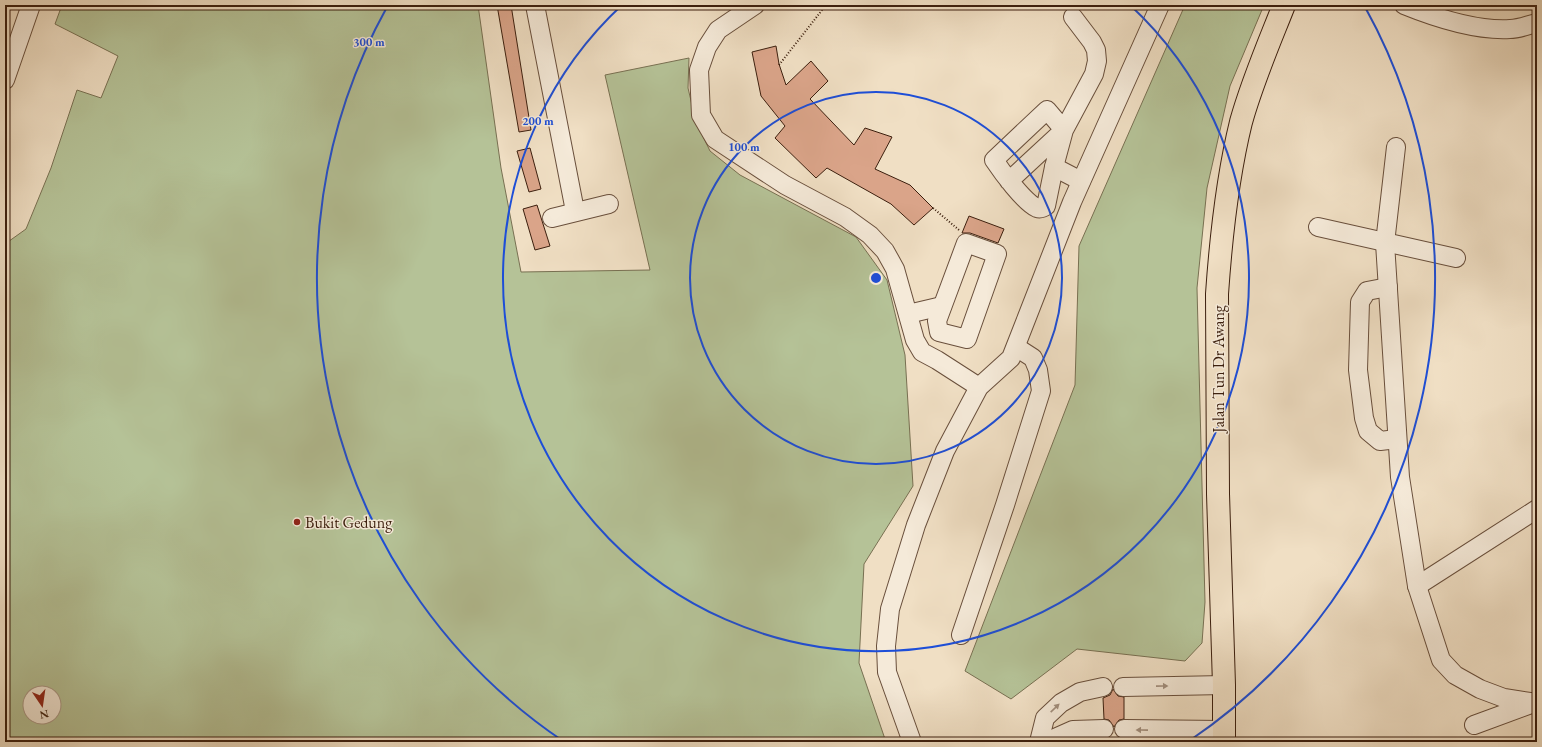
<svg xmlns="http://www.w3.org/2000/svg" width="1542" height="747" font-family="'EB Garamond',serif">
<rect width="100%" height="100%" fill="#f0dfc4"/>
<filter id="stains"><feTurbulence type="fractalNoise" baseFrequency=".005" numOctaves="4"/><feColorMatrix values="0 0 0 0 .2 0 0 0 0 .09 0 0 0 0 .02 0 0 0 .5 -.17"/></filter>
<radialGradient id="worn" r=".72"><stop offset=".6" stop-color="#630" stop-opacity="0"/><stop offset="1" stop-color="#630" stop-opacity=".3"/></radialGradient>
<g fill="#b5c297" stroke="#787052" fill-rule="evenodd">
<path d="M62,5H478L501,168L521,272L650,270L605,75L689,58L688,88L696,122L710,151L740,175L856,237L887,280L905,355L913,486L864,564L859,663L886,742H5V244L26,229L51,168L77,90L101,98L118,56L55,24ZM30,693H54V717H30Z"/>
<path d="M1185,5H1264L1230,86L1207,188L1197,288L1205,602L1202,643L1185,661L1077,649L1011,699L965,671L1075,385L1079,246Z"/>
</g>
<g fill="#daa489" stroke="#3c1f0e">
<path d="M497,5H511L531,130L519,132Z"/>
<path d="M776,46L779,64L786,85L811,61L828,81L810,99L854,145L865,128L892,137L875,169L910,185L933,208L914,225L891,204L827,168L816,178L775,138L785,126L761,96L752,52Z"/>
<path d="M530,148L541,189L529,192L517,151Z"/>
<path d="M537,205L550,246L535,250L523,209Z"/>
<path d="M969,216L1004,229L998,243L970,233H962Z"/>
<path d="M1113,689L1118,696L1124,697V719L1119,720L1114,727L1109,720L1104,719L1103,698L1110,695Z"/>
</g>
<g fill="none" stroke-linecap="round" stroke-linejoin="round">
<defs>
<g id="minor">
<path d="M535,5L575,211"/>
<path d="M755,5L718,30L707,47L699,70L701,115L715,139L785,185L845,217L870,235L885,251L895,269L915,340L922,352L937,360L979,387"/>
<path d="M1404,5C1436,18 1476,31 1510,29C1519,29 1528,25 1537,23"/>
<path d="M5,80L31,5"/>
<path d="M1396,147L1385,243L1400,477L1417,586L1441,660L1455,675L1480,689L1504,698L1537,703"/>
<path d="M1054,167L1081,181"/>
<path d="M1009,181L1064,130L1047,110L994,160C1002,172 1024,202 1037,208C1040,209 1043,208 1046,206L1054,167L1064,130L1094,74L1097,61L1096,50L1092,42L1073,17"/>
<path d="M552,218L609,204"/>
<path d="M1318,227L1456,258"/>
<path d="M966,243L997,254L967,339L939,332L937,321Z"/>
<path d="M1388,287L1367,291L1360,302L1358,370L1364,418L1368,431L1380,441L1397,439"/>
<path d="M908,314L942,306"/>
<path d="M1417,586L1537,509"/>
<path d="M961,635L1005,505L1041,391L1038,370L1033,358L1016,347"/>
<path d="M1123,687L1224,685"/>
<path d="M1474,725L1531,704"/>
<path d="M1124,729L1223,730"/>
<path d="M912,742L887,672L886,646L890,609L916,525L945,451L979,387L1011,358L1072,202L1160,5"/>
<path d="M1039,742L1045,718L1061,703L1080,692L1103,687"/>
<path d="M1046,742L1073,730L1104,729"/>
</g>
<path id="major" d="M1224,742V685L1218,494L1217,294C1221,236 1227,179 1241,122C1252,82 1269,43 1284,5"/>
</defs>
<use href="#minor" stroke="#694f3c" stroke-width="20"/>
<use href="#major" stroke="#3c1f0e" stroke-width="24"/>
<g stroke="#3c1f0e" stroke-width="2" stroke-dasharray="1 2" stroke-linecap="butt">
<path d="M779,65L826,5"/>
<path d="M933,208L959,230"/>
</g>
<use href="#minor" stroke="#f5ead9" stroke-width="18"/>
<use href="#major" stroke="#f0dfc4" stroke-width="22"/>
</g>
<defs><path id="oneway-solid" d="M-6-.8H1V-3.2L6.5 0L1 3.2V.8H-6Z"/></defs>
<g fill="#a28f7e">
<use href="#oneway-solid" transform="translate(1162 686) rotate(-1)"/>
<use href="#oneway-solid" transform="translate(1055 708) rotate(-44)"/>
<use href="#oneway-solid" transform="translate(1142 730) rotate(-179)"/>
</g>
<g fill="none" stroke="#1d4ed8" stroke-width="2">
<circle cx="876" cy="278" r="186"/>
<path d="M1130 5A373 373 0 1 1 622 5"/>
<path d="M563 741A559 559 0 0 1 387 7M1365 7A559 559 0 0 1 1189 741"/>
</g>
<circle fill="#8f2418" stroke="#f5ead9" stroke-width="1.5" cx="297" cy="522" r="4"/>
<g text-anchor="middle" stroke-width="3" stroke-linejoin="round" paint-order="stroke">
<g font-size="16" fill="#3c1f0e" stroke="#f5ead9">
<text transform="translate(1218 369) rotate(-90)" y="6">Jalan Tun Dr Awang</text>
</g>
<g font-size="16" fill="#3c1f0e" stroke="#f5ead9" text-anchor="start">
<text x="305" y="528">Bukit Gedung</text>
</g>
</g>
<circle cx="876" cy="278" r="6" fill="#1d4ed8" stroke="#f5ead9" stroke-width="2"/>
<g font-size="12" text-anchor="middle" font-weight="bold" fill="#1d4ed8" stroke="#f5ead9" stroke-width="3" stroke-linejoin="round" paint-order="stroke">
<text x="369" y="46">300 m</text>
<text x="538" y="125">200 m</text>
<text x="744" y="151">100 m</text>
</g>
<rect width="1542" height="747" fill="none" stroke="#f0dfc4" stroke-width="20"/>
<rect x="6" y="6" width="1530" height="735" fill="none" stroke="#3c1f0e" stroke-width="2"/>
<rect x="10" y="10" width="1522" height="727" fill="none" stroke="#3c1f0e"/>
<g transform="translate(42 705) rotate(167)"><circle r="19" fill="#f5ead9" stroke="#ab9988"/>
<path d="M0-3L7 15L0 10L-7 15Z" fill="#8f2418"/>
<text y="-6" font-size="11" font-weight="bold" text-anchor="middle" fill="#3c1f0e">N</text>
</g>
<rect width="100%" height="100%" filter="url(#stains)"/>
<rect width="100%" height="100%" fill="url(#worn)"/>
</svg>
